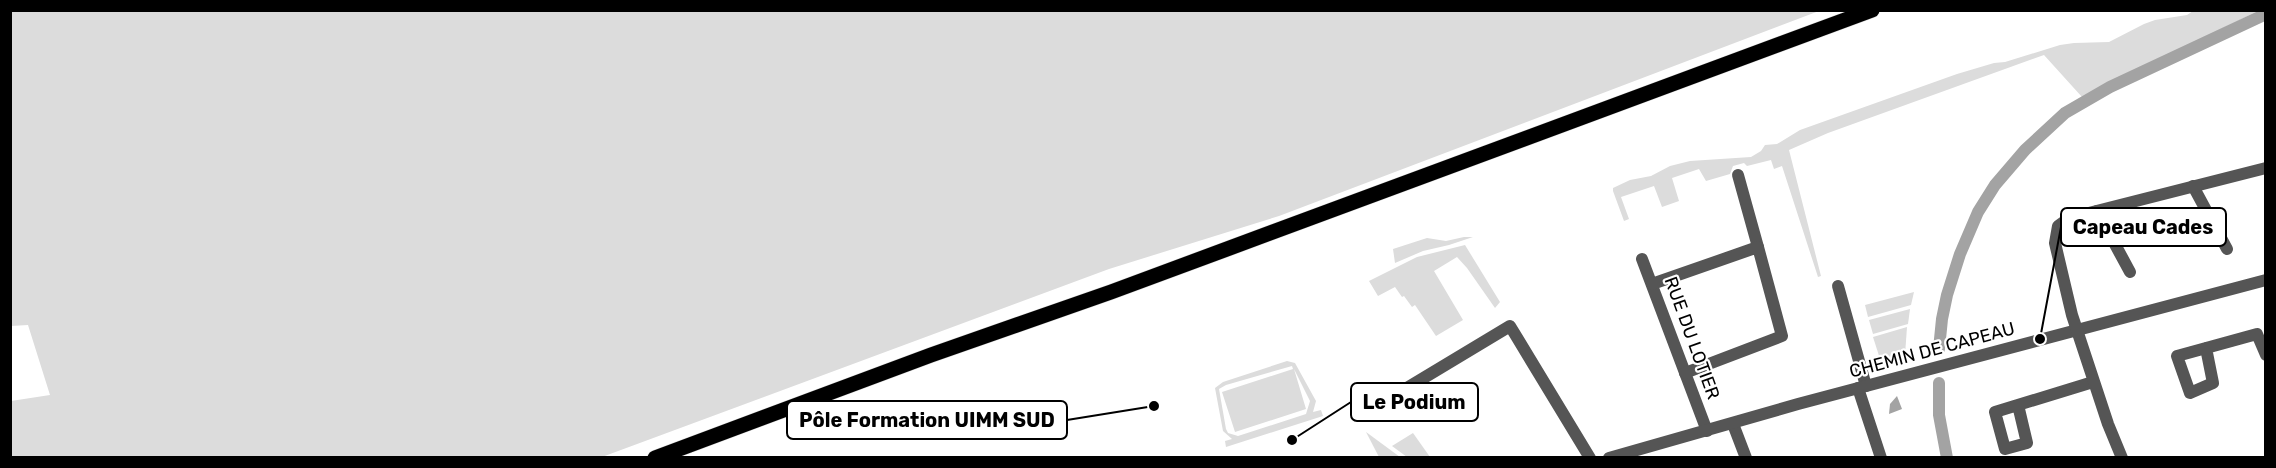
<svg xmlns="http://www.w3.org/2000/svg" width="2276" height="468" font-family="Rubik,sans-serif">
<rect width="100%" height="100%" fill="#fff"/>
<g fill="#dcdcdc" fill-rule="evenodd">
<path d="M11,10H1819V11L1279,216L1109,269L602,457L11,458V401L50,395L28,325L11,326Z"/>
<path d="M2193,11H2258L2082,97L2044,55L1828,133L1789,150L1821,276L1818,277L1782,166L1774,169L1771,160L1747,166L1744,163L1733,166L1730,174L1706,181L1699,169L1672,178L1679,201L1662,207L1654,186L1621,197L1629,219L1624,221L1613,191V188L1630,180L1651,176L1670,166L1690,161L1751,157L1761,151L1765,145L1777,144L1800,130L1957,74L1994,63L2005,62L2060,45L2074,43L2109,42L2144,24L2155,20L2187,15Z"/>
<path d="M1464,237H1473L1449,245L1423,251L1395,263L1393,249L1427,238L1446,241Z"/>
<path d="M1465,245L1500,302L1495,308L1467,268L1457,257L1434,271L1463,320L1436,336L1415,305L1412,307L1404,296L1402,297L1395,287L1378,296L1369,281L1417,257Z"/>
<path d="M1914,292L1911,305L1868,317L1865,305Z"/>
<path d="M1910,309L1908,324L1873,334L1869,320Z"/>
<path d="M1907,327L1905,355L1881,362L1873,337Z"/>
<path d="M1287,361L1295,363L1316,401L1313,412L1321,410L1323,416L1226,447L1225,441L1232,439L1223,431L1215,388L1223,382ZM1292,366L1293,369L1222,392L1235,432L1306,409L1294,369L1310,401L1306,414L1238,436L1228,433L1226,429L1219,389L1226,385Z"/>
<path d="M1366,432L1400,457H1379Z"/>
<path d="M1413,433L1430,457H1407L1392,446Z"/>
</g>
<path fill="#a3a3a3" d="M1897,396L1902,409L1889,414L1890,404Z"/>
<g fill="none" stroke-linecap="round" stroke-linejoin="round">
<g stroke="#a3a3a3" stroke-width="12">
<path d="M1939,349L1942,319L1947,295L1960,254L1978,212L1995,185L2025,150L2065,113L2110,87L2266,14"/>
<path d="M1939,383V415L1947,458"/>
</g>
<defs>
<path id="primary" d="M655,458L931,355L1111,292L1872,10"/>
</defs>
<use href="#primary" stroke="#dbdbdb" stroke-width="16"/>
<g stroke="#555" stroke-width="12">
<path d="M1738,175L1758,247"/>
<path d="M2193,186L2227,249"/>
<path d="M2097,211L2130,272"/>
<path d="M1642,259L1707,431"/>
<path d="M1652,284L1758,247L1782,336L1685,373"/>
<path d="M1838,286L1866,386"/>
<path d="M2206,348L2213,383L2190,393L2177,356L2257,334L2266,355"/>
<path d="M1858,388L1881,458"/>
<path d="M1382,403L1510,326L1590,458"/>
<path d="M2018,405L2027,443L2005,449L1995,412L2093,382"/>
<path d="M1733,424L1746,458"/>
<path d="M1609,458L1798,404L2266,280"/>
<path d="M2122,458L2108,424L2072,315L2055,243L2058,226L2069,218L2266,168"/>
</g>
<use href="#primary" stroke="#000" stroke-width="15"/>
</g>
<g text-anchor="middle" stroke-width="4.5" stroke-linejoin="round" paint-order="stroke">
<g font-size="18" fill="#000" stroke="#fff">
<text transform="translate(1692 338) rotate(70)" y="6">RUE DU LOTIER</text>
<text transform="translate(1932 350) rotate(-15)" y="6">CHEMIN DE CAPEAU</text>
</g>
</g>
<path fill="none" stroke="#000" stroke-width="2" d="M2040 339L2061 227M1292 440L1351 402M1154 406L1067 420"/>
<g fill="#000" stroke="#fff" stroke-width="2">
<circle cx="2040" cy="339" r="6"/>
<circle cx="1292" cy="440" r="6"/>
<circle cx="1154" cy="406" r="6"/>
</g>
<g fill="#fff" stroke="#000" stroke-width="2">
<rect x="2061" y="208" width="165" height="38" rx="6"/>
<rect x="1351" y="383" width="127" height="38" rx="6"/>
<rect x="787" y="401" width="280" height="38" rx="6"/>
</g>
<g font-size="20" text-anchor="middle" font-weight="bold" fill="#000">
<text x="2143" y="234">Capeau Cades</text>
<text x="1414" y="409">Le Podium</text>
<text x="927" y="427">Pôle Formation UIMM SUD</text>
</g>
<rect width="2276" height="468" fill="none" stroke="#000000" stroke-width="24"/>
</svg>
